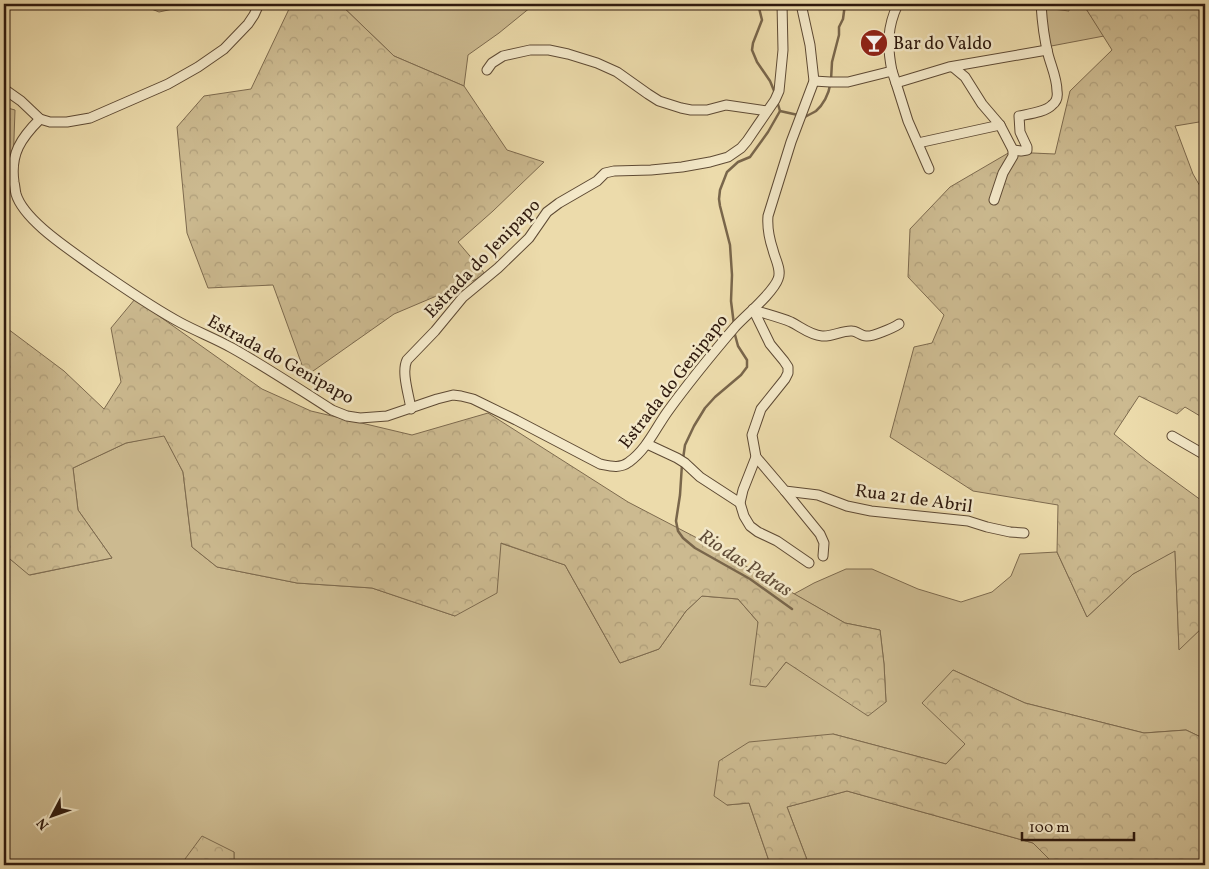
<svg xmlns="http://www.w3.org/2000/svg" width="1209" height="869" font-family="Vollkorn,serif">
<defs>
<pattern id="forest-crowns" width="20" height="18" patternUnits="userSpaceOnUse" patternTransform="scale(1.25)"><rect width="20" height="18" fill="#ccba90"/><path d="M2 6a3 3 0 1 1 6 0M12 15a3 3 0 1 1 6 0" fill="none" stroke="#b09f7b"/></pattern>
</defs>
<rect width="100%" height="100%" fill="#ecdbab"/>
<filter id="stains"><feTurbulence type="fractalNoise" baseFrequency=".004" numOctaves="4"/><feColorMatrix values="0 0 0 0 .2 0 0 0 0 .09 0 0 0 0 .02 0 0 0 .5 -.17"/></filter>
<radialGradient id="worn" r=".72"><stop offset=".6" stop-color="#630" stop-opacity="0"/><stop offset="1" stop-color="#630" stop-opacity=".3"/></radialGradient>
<g fill="#ccba90" stroke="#7d6a4e">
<path d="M340,4H532L531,7L499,33L468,55L464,86L394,56Z"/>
<path d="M1069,4H1083L1104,36L1046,47L1045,8L1069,11Z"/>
<path d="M164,435L183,472L192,547L217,567L297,583L372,588L455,616L500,543L565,565L620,663L659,649L686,611L702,596L738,599L758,622L766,687L786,662L886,702L884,664L880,630L845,623L794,594L814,583L846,569H872L918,589L961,602L992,592L1011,576L1020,554L1057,552L1087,617L1133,574L1175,550L1179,649L1205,625V739L1186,730L1144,733L1025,703L953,670L965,744L946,764L833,734L727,805L749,803L769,861L772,865H234V852L185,859L182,865H4V554L30,575L112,558L78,510L73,468L126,443Z"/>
<path d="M847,791L1033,843L1055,865H809L787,807Z"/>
</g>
<g fill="url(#forest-crowns)" stroke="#7d6a4e">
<path d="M139,4H176L173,9L159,12Z"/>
<path d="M306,4H340L394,56L464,86L507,150L544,162L493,211L458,242L486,275L394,314L306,376L273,285L208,288L187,233L177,127L204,96L251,89L289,9Z"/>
<path d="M1083,4H1205V121L1175,126L1193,174L1204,193H1205V419L1185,407L1177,414L1139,396L1114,434L1146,460L1205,503V625L1179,650L1175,551L1133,574L1087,617L1057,552L1058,505L973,491L890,437L914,347L932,343L944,315L908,277L910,229L950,187L1010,152L1055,154L1070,91L1112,50Z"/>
<path d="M4,107L15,110L13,167L4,235Z"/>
<path d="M135,299L262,389L311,411L412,435L488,413L628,502L697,538L845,623L880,630L884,664L886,702L868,716L786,662L766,687L750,685L758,622L738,599L702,596L686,611L659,649L620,663L565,565L501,543L497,593L455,616L372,588L297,583L217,567L192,547L183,472L164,436L126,443L73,468L78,510L112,558L29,575L4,554V326L64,371L104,409L121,382L111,328Z"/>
<path d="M953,670L1025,703L1144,733L1186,730L1205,739V865H1055L1033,843L847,791L787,807L809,865H772L769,861L749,803L727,805L714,796L719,761L749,742L833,734L946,764L965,744L922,703Z"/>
<path d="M202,836L234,852V865H182L185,859Z"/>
</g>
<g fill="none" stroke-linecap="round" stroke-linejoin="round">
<g stroke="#79664b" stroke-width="2.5">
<path d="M758,4L762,20L753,43L752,50L757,62L770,81L775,93"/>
<path d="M831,80L832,62L839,35V27L843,19L845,4"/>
<path d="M780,111L798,115"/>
<path d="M803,116L805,117C808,115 813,113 816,111C823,105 829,94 830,85"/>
<path d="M734,325L731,301L732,275L730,245L720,206L719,199L720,190L727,172L738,162L750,157L768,132L780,111L777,101"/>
<path d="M683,459L685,445L694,426L705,408L715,397L741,375L747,367V360L738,346L734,331"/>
<path d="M682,464L680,495L676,521L678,531L683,538L695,548L750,579L792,609"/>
</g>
<defs>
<g id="street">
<path d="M953,67L965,77L982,104L1000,125L1013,150V156L1003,173L994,200"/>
<path d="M487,70L492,63L503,56L530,50H549L568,54L597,63L617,72L648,94L659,101L681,108L691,110H707L726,105L767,111"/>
<path d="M892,71C887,46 887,27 898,4"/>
<path d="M814,81L830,82H848L892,71L896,83L949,67L1047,50"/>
<path d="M896,83L908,121L929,169"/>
<path d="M4,89L21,101L40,119L50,122H67L90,118L168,84L198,67L224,49L248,24L254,15L259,4"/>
<path d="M40,119C21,138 10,154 14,182C15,186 15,190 16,194C24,221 72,251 95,268C123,287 151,307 181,323C198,332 216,339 232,348C266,367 299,389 332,410L347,416L360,418L387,416L437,399L453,395L461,396L473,399L516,420L600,464C610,466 620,469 629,462C647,449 655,429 668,411C689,382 712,354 735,327C746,315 773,293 778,279C782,270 775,259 773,250C769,238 767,228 768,216L791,142L814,81L810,45L801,4"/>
<path d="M918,143L1000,125"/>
<path d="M1013,150L1021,151L1027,150V147L1020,132L1019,116C1028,114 1046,112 1052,105C1056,102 1058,97 1057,91C1057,78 1051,66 1048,54C1044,38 1042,20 1041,4"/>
<path d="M753,309L770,344L784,361L788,367V373L785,379L761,409L752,435L756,457L785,491L818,495L847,506L871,511L968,521L987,527L1010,532L1024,533"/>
<path d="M754,310C766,314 779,317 791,322C801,327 810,335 822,336C832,337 843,330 852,331C857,331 861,336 866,336C872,337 893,328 899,324"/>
<path d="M411,409C409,395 401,372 407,360L435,331L463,297L498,268L529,238L547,212L559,203L597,181L605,173L614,171L651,170L682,167L710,162L728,157L741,148L747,141L775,100L779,91L783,50L782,4"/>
<path d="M1172,436L1205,455"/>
<path d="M647,444L677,458L685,463L700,477L740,503"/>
<path d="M756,457L743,490L740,503L744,516L750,526L758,532L777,541L809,563"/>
<path d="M785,491L820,534L824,543L823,556"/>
</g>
</defs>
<use href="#street" stroke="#5e4a34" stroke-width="11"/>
<use href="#street" stroke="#f3e8c8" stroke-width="9"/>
</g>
<defs>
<symbol id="bar-disc" viewBox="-11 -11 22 22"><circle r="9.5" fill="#8f2418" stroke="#f3e8c8"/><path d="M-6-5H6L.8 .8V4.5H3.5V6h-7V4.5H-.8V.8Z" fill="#fff"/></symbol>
</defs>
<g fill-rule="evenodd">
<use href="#bar-disc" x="858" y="27" width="32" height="32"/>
</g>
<g text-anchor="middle" stroke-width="5" stroke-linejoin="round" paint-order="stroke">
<g font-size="18" fill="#2e190d" stroke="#f3e8c8" text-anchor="start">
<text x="893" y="49">Bar do Valdo</text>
</g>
<g font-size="18" fill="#2e190d" stroke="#f3e8c8">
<text transform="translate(482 258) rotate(-46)" y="6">Estrada do Jenipapo</text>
<text transform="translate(281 359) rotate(29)" y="6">Estrada do Genipapo</text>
<text transform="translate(673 381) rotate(-52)" y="6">Estrada do Genipapo</text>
<text transform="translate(914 498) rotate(8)" y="6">Rua 21 de Abril</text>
</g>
<g font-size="19" font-style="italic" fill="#604c37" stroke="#f3e8c8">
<text transform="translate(746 562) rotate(33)" y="7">Rio das Pedras</text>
</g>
</g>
<rect width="1209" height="869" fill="none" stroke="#ecdbab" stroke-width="20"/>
<rect x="5" y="5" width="1199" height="859" fill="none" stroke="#2e190d" stroke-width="2.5"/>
<rect x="10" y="10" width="1189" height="849" fill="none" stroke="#2e190d"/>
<g transform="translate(52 816) rotate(229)" stroke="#f3e8c8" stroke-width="4" paint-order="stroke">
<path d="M0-4L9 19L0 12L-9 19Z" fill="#2e190d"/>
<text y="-8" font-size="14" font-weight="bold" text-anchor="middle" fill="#2e190d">N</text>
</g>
<path d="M1022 832v8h112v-8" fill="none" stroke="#2e190d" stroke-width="2.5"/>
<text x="1029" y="832" font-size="15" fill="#2e190d" stroke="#f3e8c8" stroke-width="4" paint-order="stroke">100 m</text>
<rect width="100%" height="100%" filter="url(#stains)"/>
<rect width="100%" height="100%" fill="url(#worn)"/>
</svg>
